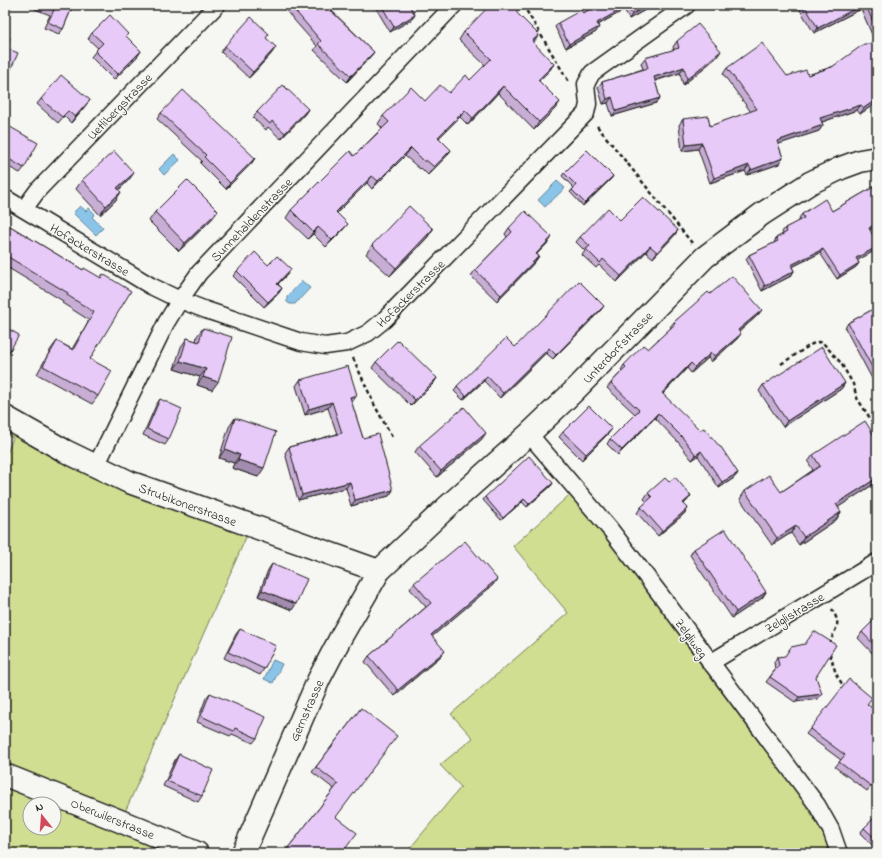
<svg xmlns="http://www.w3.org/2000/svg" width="882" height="858" font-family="'Indie Flower',sans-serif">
<rect width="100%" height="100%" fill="#f6f6f2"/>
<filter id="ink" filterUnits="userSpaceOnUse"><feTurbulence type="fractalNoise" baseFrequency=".025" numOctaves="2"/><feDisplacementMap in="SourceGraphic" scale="8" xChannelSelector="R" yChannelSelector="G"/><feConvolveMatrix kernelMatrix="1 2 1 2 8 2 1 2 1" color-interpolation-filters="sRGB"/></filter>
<g filter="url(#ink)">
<g fill="#cfde91" stroke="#767d56" fill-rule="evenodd">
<path d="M5,417L251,526L121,821L197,853H5V458L13,438L5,434ZM30,804H54V828H30Z"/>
<path d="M576,489L817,805L839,853H406L461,787L440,765L473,738L451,714L568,613L513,546Z"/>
</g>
<g fill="#8ac5e9" stroke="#5e8197">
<path d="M174,154L180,160L164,175L159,169Z"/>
<path d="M557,181L565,188L545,207L538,200Z"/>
<path d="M80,206L86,211L89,208L95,214L92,217L103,228L96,235L73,213Z"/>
<path d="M302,281L310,288L295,304H290L287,302V297Z"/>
<path d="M273,660L282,664L273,683L264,679Z"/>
</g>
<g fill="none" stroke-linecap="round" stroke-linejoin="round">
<defs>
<g id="street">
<path d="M5,198L151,286L180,300L206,310L301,342L325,346L347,343L368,333L384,320L586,113L588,104L586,84L592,73L687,5"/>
<path d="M24,209L38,190L217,5"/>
<path d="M529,434L610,529L666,602L817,805L831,830L839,853"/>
<path d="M96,466L166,323L180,300L199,273L454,5"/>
<path d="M710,663L877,562"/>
</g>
<g id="secondary">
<path d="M5,417L65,451L129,482L379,571"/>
<path d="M5,775L120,821L197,853"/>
<path d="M243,853L319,679L342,635L379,571L446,508L529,434L574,391L705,257L762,214L810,183L841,168L860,161L877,158"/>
</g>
</defs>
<use href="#street" stroke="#1c1c1c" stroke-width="19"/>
<use href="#secondary" stroke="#1c1c1c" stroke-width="25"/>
<g stroke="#1c1c1c" stroke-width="2.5" stroke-dasharray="4 3" stroke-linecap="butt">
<path d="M523,5L569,82"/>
<path d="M597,126L692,243"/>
<path d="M353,358L375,406L392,437"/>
<path d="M781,364L812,344L818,342L823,343L841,363L853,384L857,398L877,429"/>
<path d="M830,645C834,626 843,628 832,609"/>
<path d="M830,654L836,674L844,687"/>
</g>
<use href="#street" stroke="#f6f6f2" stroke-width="16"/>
<use href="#secondary" stroke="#f6f6f2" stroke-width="22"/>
</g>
<g fill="#c8aed5" stroke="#1c1c1c">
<path d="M37,5H73L63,29L59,34L44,28L50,15L35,9Z"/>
<path d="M285,5H328L327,6L374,52L370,57L347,82L314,50L317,46L287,12L289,9Z"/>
<path d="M374,5H409L415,15L411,20L390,32Z"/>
<path d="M598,5H654L629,19L624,10L598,25L596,32L566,48L555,27L558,23L583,13Z"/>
<path d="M797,5H877V36L873,37L861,9L814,33Z"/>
<path d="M517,13L533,43L554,64L549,71L539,81L555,109L534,130L498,93L468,125L460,117L439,138L451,150L446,157L428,175L421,168L420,169L405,156L372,189L367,183L337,213L342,231L326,247L313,234L308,239L286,218L291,210L354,156L382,128L378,124L383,116L425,101L449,93L470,80L485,65L459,40L464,32Z"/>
<path d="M92,33L127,37L141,51L137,57L114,80L91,57L98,48L88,39Z"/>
<path d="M5,35L6,48L10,71L6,76H5Z"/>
<path d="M266,38L272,53L249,78L221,52L225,46Z"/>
<path d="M677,41L717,57L683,85L680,73L655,81L660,98L656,103L612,116L608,103L603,104L598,87L602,82L643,69L641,63L645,58L674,50L673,47Z"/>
<path d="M877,51V90L876,91V103L860,114L857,110L822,122L823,125L819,131L778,144L783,158L779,164L747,175L745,171L710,183L698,149L682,151L679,125L683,119L710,126L751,112L723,74L727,68L787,76L808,75Z"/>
<path d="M41,99L86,105L71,123L64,116L58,123L37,104Z"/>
<path d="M308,109L304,115L281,139L268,127L266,130L253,118L257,112Z"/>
<path d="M161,113L255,158L251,164L226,189L200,163L202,161L157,119Z"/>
<path d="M5,125L24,168L20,173L5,165Z"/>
<path d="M564,173L613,176L611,179L583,206L570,192L574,188L562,176Z"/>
<path d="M82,180L128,181L119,190L121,192L115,201L100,215L76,189Z"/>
<path d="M877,185V226L870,230L876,250L857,260L859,263L856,267L837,279L820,253L792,267L794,271L791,276L762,291L746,259L749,255L774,243L776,238L783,234L782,232L785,228L800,221L799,218L802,214L832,211Z"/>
<path d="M155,212L212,219L179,251L149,221Z"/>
<path d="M620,220L678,230L674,236L653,258L646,252L617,282L599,265L596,268L582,255L585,251L576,242L580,237Z"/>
<path d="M5,223L83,270L100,278L103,274L90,359L98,396L92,404L37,374L51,349L57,341L72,349L89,320L62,303L63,301L5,266Z"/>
<path d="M509,228L548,243L537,254L535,262L497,301L471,276L475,270L507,237L505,234Z"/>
<path d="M433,229L427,238L390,276L366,254L372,245Z"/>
<path d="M268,265L287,275L278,284L282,288L278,294L264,307L233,276L237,271Z"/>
<path d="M710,294L758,315L739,332L737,339L711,362L708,358L691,373L687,368L663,394L738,473L734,478L719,488L698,456L692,460L678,442L655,418L618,455L607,444L610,439L635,414L607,388L611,383L622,371L621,370L624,365L648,349L671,328L670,327L674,322Z"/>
<path d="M877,307V385L876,386L845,328L848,323Z"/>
<path d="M601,310L553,359L546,353L500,398L484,381L463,400L454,391L457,386L515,347Z"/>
<path d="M203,328L212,390L197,385L200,377L174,369L181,347L187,338L196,341L197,336Z"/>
<path d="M376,362L437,378L433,384L411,406L372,368Z"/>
<path d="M300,380L353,401H351L363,438L393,490L389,496L351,506L346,488L298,500L285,453L289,447L337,434L328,408L305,415L296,386Z"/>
<path d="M845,383L841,389L783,427L759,391L763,385Z"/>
<path d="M160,399L169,439L165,445L143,435L156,405Z"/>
<path d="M235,418L258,477L232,468L234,463L219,458L229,427Z"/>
<path d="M563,432L608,434L582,460L559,437Z"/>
<path d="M482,439L437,477L415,452L419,446Z"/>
<path d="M877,440V482L838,507L841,512L836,520L799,545L791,533L772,545L740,499L745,491L781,492L813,470L808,462L813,455Z"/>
<path d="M553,483L551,486L527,507L522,502L501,520L483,500L485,497Z"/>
<path d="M648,493L687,501L684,504L688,508L684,514L658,536L637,513L641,507L647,502L644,499Z"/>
<path d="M694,549L766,592L762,598L732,618L690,555Z"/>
<path d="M272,564L292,610L258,596L268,570Z"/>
<path d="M414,583L493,585L432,636L441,656L394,696L365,662L369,656L426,607L410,589Z"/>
<path d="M877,617V658L858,638L862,632Z"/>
<path d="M240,629L264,669L260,675L224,658L236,634Z"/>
<path d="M777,657L816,677L818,699L795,702L766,682L775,670L774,662Z"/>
<path d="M210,693L257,738L253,743L232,734L230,736L197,722L206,698Z"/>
<path d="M867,705L877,778L867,791L835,767L841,760L806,734L810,729Z"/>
<path d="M361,708L336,817L353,839L284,853L334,789L312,772Z"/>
<path d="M179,754L202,796L198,802L163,786L175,760Z"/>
<path d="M877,815V850L860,833L864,828Z"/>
</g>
<g fill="#a28dae" stroke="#1c1c1c">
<path d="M649,5H654L629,19L632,14Z"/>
<path d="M862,5H864L861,9L814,33L818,28Z"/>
<path d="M627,6L624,10L594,27L597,23Z"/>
<path d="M415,15L411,20L390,32L394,27Z"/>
<path d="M599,27L596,32L566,48L569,44Z"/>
<path d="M877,31V36L873,37Z"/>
<path d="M539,35L534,42L527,49L532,41Z"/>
<path d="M276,47L272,53L249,78L253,72Z"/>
<path d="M141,51L137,57L114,80L118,74Z"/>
<path d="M721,51L717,57L683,85L687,79Z"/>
<path d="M374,52L370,57L347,82L351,76Z"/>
<path d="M554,64L549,71L533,87L538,80Z"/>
<path d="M684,67L680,73L650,82L654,77Z"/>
<path d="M503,86L498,93L468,125L473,118Z"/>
<path d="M612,97L608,103L603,104L607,99Z"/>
<path d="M660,98L656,103L612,116L616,111Z"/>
<path d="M877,99V101L876,103L860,114L864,108Z"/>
<path d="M90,100L86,105L71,123L75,117Z"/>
<path d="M560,102L555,109L534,130L539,122Z"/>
<path d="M861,105L857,110L816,124L820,118Z"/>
<path d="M308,109L304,115L281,139L285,133Z"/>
<path d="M465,110L460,117L433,144L438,137Z"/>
<path d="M823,125L819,131L773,146L777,141Z"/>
<path d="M702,143L698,149L682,151L686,145Z"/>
<path d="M411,148L405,156L372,189L378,181Z"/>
<path d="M451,150L446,157L428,175L434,167Z"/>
<path d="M255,158L251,164L226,189L230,183Z"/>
<path d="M783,158L779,164L747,175L751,170Z"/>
<path d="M749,165L745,171L710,183L714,178Z"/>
<path d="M134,173L128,181L111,197L117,188Z"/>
<path d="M372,176L367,183L331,219L336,212Z"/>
<path d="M613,176L611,179L583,206L585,203Z"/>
<path d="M121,192L115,201L100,215L106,206Z"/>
<path d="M218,211L212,219L179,251L185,243Z"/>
<path d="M877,223V226L866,232L869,228Z"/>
<path d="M348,224L342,231L326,247L332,240Z"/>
<path d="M318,227L313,234L308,239L313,232Z"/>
<path d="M433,229L427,238L390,276L396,268Z"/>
<path d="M678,230L674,236L653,258L657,252Z"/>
<path d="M552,237L548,243L532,259L536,254Z"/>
<path d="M650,246L646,252L617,282L621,276Z"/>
<path d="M877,247V248L876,250L853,263L856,258Z"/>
<path d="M823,249L820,253L788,269L791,265Z"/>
<path d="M539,256L535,262L497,301L501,295Z"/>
<path d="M859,263L856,267L837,279L840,275Z"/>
<path d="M291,269L287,275L273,289L277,284Z"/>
<path d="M794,271L791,276L762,291L765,286Z"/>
<path d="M282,288L278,294L264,307L268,302Z"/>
<path d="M604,306L601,310L553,359L556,355Z"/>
<path d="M762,310L758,315L734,336L738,330Z"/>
<path d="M741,334L737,339L711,362L715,356Z"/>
<path d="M549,348L546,353L500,398L503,393Z"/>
<path d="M711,353L708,358L691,373L695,367Z"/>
<path d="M180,361L206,369L200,377L174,369Z"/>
<path d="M691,363L687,368L659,398L662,393Z"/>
<path d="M487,376L484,381L463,400L466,396Z"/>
<path d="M203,377L218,382L212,390L197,385Z"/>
<path d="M437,378L433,384L411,406L415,400Z"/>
<path d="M845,383L841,389L783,427L787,421Z"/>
<path d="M357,395L353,401L346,403L350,397Z"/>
<path d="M332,402L328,408L305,415L309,409Z"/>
<path d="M658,413L655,418L618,455L622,450Z"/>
<path d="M612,429L608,434L582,460L586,454Z"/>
<path d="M486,433L482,439L437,477L441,471Z"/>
<path d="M225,449L240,455L234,463L219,458Z"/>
<path d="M701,451L698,456L692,460L696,455Z"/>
<path d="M238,460L264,468L258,477L232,468Z"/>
<path d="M738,473L734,478L719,488L722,482Z"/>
<path d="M877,478V482L831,512L836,504Z"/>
<path d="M350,482L346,488L298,500L302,495Z"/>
<path d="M553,483L551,486L527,507L529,504Z"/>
<path d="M393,490L389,496L351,506L355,500Z"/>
<path d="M691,496L687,501L679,508L683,503Z"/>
<path d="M524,499L522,502L501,520L503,518Z"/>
<path d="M688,508L684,514L658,536L662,531Z"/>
<path d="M841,512L836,520L799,545L804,537Z"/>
<path d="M796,526L791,533L772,545L777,538Z"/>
<path d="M497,579L493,585L427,641L431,635Z"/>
<path d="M262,590L296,604L292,610L258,596Z"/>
<path d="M766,592L762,598L732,618L736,612Z"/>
<path d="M445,651L441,656L394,696L398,690Z"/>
<path d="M822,694L818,699L795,702L799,697Z"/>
</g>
<g fill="#e8caf8" stroke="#1c1c1c">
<path d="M43,5H73L63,29L48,22L54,10Z"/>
<path d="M292,5H327L326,6L374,52L351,76L318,44L321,41L291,6Z"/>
<path d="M381,5H409L415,15L394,27Z"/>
<path d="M490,5H520L522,7L516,12L539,35L532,41L554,64L538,80L560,102L539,122L503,86L473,118L465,110L438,137L451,150L434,167L426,160L425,162L411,148L378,181L372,176L336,212L348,224L332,240L318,227L313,232L291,210L350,151L354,156L389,122L383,116L411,87L425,101L440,85L449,93L466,75L470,80L491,59L464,32Z"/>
<path d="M598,5H649L632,14L627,6L597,23L599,27L569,44L558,23L581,10L583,13Z"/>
<path d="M804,5H862L818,28Z"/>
<path d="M866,5H877V32Z"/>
<path d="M110,15L128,34L126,36L141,51L118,74L95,51L103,43L92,33Z"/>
<path d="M251,17L269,34L266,38L276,47L253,72L225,46Z"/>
<path d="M698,24L721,51L687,79L684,67L654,77L660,98L616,111L612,97L607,99L602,82L648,68L645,58L679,48L677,41Z"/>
<path d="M5,35L10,38L6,48L18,53L10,71L5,69Z"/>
<path d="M762,43L787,76L806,70L808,75L832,67L864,44H872L877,51V87L875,89L877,93V99L864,108L861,105L820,118L823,125L777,141L783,158L751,170L749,165L714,178L702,143L686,145L683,119L708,116L710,126L757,109L727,68Z"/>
<path d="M61,75L90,100L75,117L68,111L62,117L41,99Z"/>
<path d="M283,85L308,109L285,133L272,121L270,124L257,112Z"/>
<path d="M183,90L255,158L230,183L204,157L206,155L161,113Z"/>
<path d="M5,124L38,143L24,168L7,158L5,162Z"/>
<path d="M587,150L613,176L585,203L572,190L576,185L564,173Z"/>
<path d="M114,151L134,173L117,188L121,192L106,206L82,180Z"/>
<path d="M187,180L218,211L185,243L155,212Z"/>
<path d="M877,185V223L869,228L877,243V247L856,258L859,263L840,275L823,249L791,265L794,271L765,286L749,255L778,241L776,238L787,232L785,228L804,218L802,214L825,199L832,211Z"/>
<path d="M643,197L678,230L657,252L650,246L621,276L603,259L600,263L586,249L590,246L580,237L608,208L620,220Z"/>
<path d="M409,206L433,229L396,268L372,245Z"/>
<path d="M525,211L552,237L536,254L539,256L501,295L475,270L512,232L509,228Z"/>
<path d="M5,223L83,270L84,268L101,278L103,274L131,291L90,359L112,371L98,396L43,366L57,341L73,350L94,312L67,295L68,293L5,255Z"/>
<path d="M255,252L268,265L277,256L291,269L277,284L282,288L268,302L237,271Z"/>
<path d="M732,276L762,310L738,330L741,334L715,356L711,353L695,367L691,363L662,393L700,430L704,428L720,447H721L738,473L722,482L701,451L696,455L682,437L658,413L622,450L610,439L639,410L611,383L626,367L624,365L643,345L648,349L675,324L674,322L708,292L710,294Z"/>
<path d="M579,281L604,306L556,355L549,348L503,393L487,376L466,396L457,386L506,338L515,347Z"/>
<path d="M877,307V376L848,323Z"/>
<path d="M5,327L19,335L5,359Z"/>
<path d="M203,328L232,337L218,382L203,377L206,369L180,361L187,338L199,342Z"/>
<path d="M398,340L437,378L415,400L376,362Z"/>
<path d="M822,347L845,383L787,421L763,385Z"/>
<path d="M348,366L357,395L350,397L363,438L378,434L393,490L355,500L350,482L302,495L289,447L342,433L332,402L309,409L300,380Z"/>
<path d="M160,399L182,409L169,439L147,429Z"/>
<path d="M589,406L612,429L586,454L563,432Z"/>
<path d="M464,407L486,433L441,471L419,446Z"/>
<path d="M235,418L276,432L264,468L238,460L240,455L225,449Z"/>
<path d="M865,421L877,440V478L836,504L841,512L804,537L796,526L777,538L745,491L769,475L781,492L820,466L813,455Z"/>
<path d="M529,456L553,483L529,504L524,499L503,518L485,497Z"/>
<path d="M675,477L691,496L683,503L688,508L662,531L641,507L652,497L648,493L665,478L669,482Z"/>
<path d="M725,529L766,592L736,612L694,549Z"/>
<path d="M465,541L497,579L431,635L445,651L398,690L369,656L431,603L414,583Z"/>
<path d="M272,564L307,579L296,604L262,590Z"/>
<path d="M877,617V648L862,632Z"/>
<path d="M240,629L276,646L264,669L228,652Z"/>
<path d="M814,631L836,645L816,677L822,694L799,697L770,677L779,665L777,657L785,656L791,647L805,644Z"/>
<path d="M849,679L872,698L867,704L877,712V778L871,786L839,762L845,755L810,729Z"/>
<path d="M210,693L266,717L257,738L235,728L234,731L201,716Z"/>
<path d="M361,708L397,736L336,817L357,833L342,853H284L338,784L316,767Z"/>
<path d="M179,754L213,770L202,796L167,781Z"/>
<path d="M877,815V840L864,828Z"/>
</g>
</g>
<g text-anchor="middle" stroke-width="3" stroke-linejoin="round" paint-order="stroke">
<g font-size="13" fill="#1c1c1c" stroke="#f6f6f2">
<text transform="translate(119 106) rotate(-46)" y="5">Uetlibergstrasse</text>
<text transform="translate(251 219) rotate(-46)" y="5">Sunnehaldenstrasse</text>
<text transform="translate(90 249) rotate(31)" y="5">Hofackerstrasse</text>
<text transform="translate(410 293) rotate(-45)" y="5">Hofackerstrasse</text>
<text transform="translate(617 347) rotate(-46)" y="5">Unterdorfstrasse</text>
<text transform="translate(188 504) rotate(20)" y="5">Strubikonerstrasse</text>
<text transform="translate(794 612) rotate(-31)" y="5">Zelglistrasse</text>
<text transform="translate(692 638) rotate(54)" y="5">Zelgliweg</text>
<text transform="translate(306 710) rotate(-66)" y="5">Gernstrasse</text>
<text transform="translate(113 818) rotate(22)" y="5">Oberwilerstrasse</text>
</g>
</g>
<rect width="882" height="858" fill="none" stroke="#f6f6f2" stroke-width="20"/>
<rect x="10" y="10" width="862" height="838" fill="none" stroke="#1c1c1c" stroke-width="1.5" filter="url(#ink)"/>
<g transform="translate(42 816) rotate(343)"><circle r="19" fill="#f6f6f2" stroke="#9f9f9c"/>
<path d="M0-3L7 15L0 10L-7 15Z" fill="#d1495b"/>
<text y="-6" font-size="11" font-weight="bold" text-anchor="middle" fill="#1c1c1c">N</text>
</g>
</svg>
